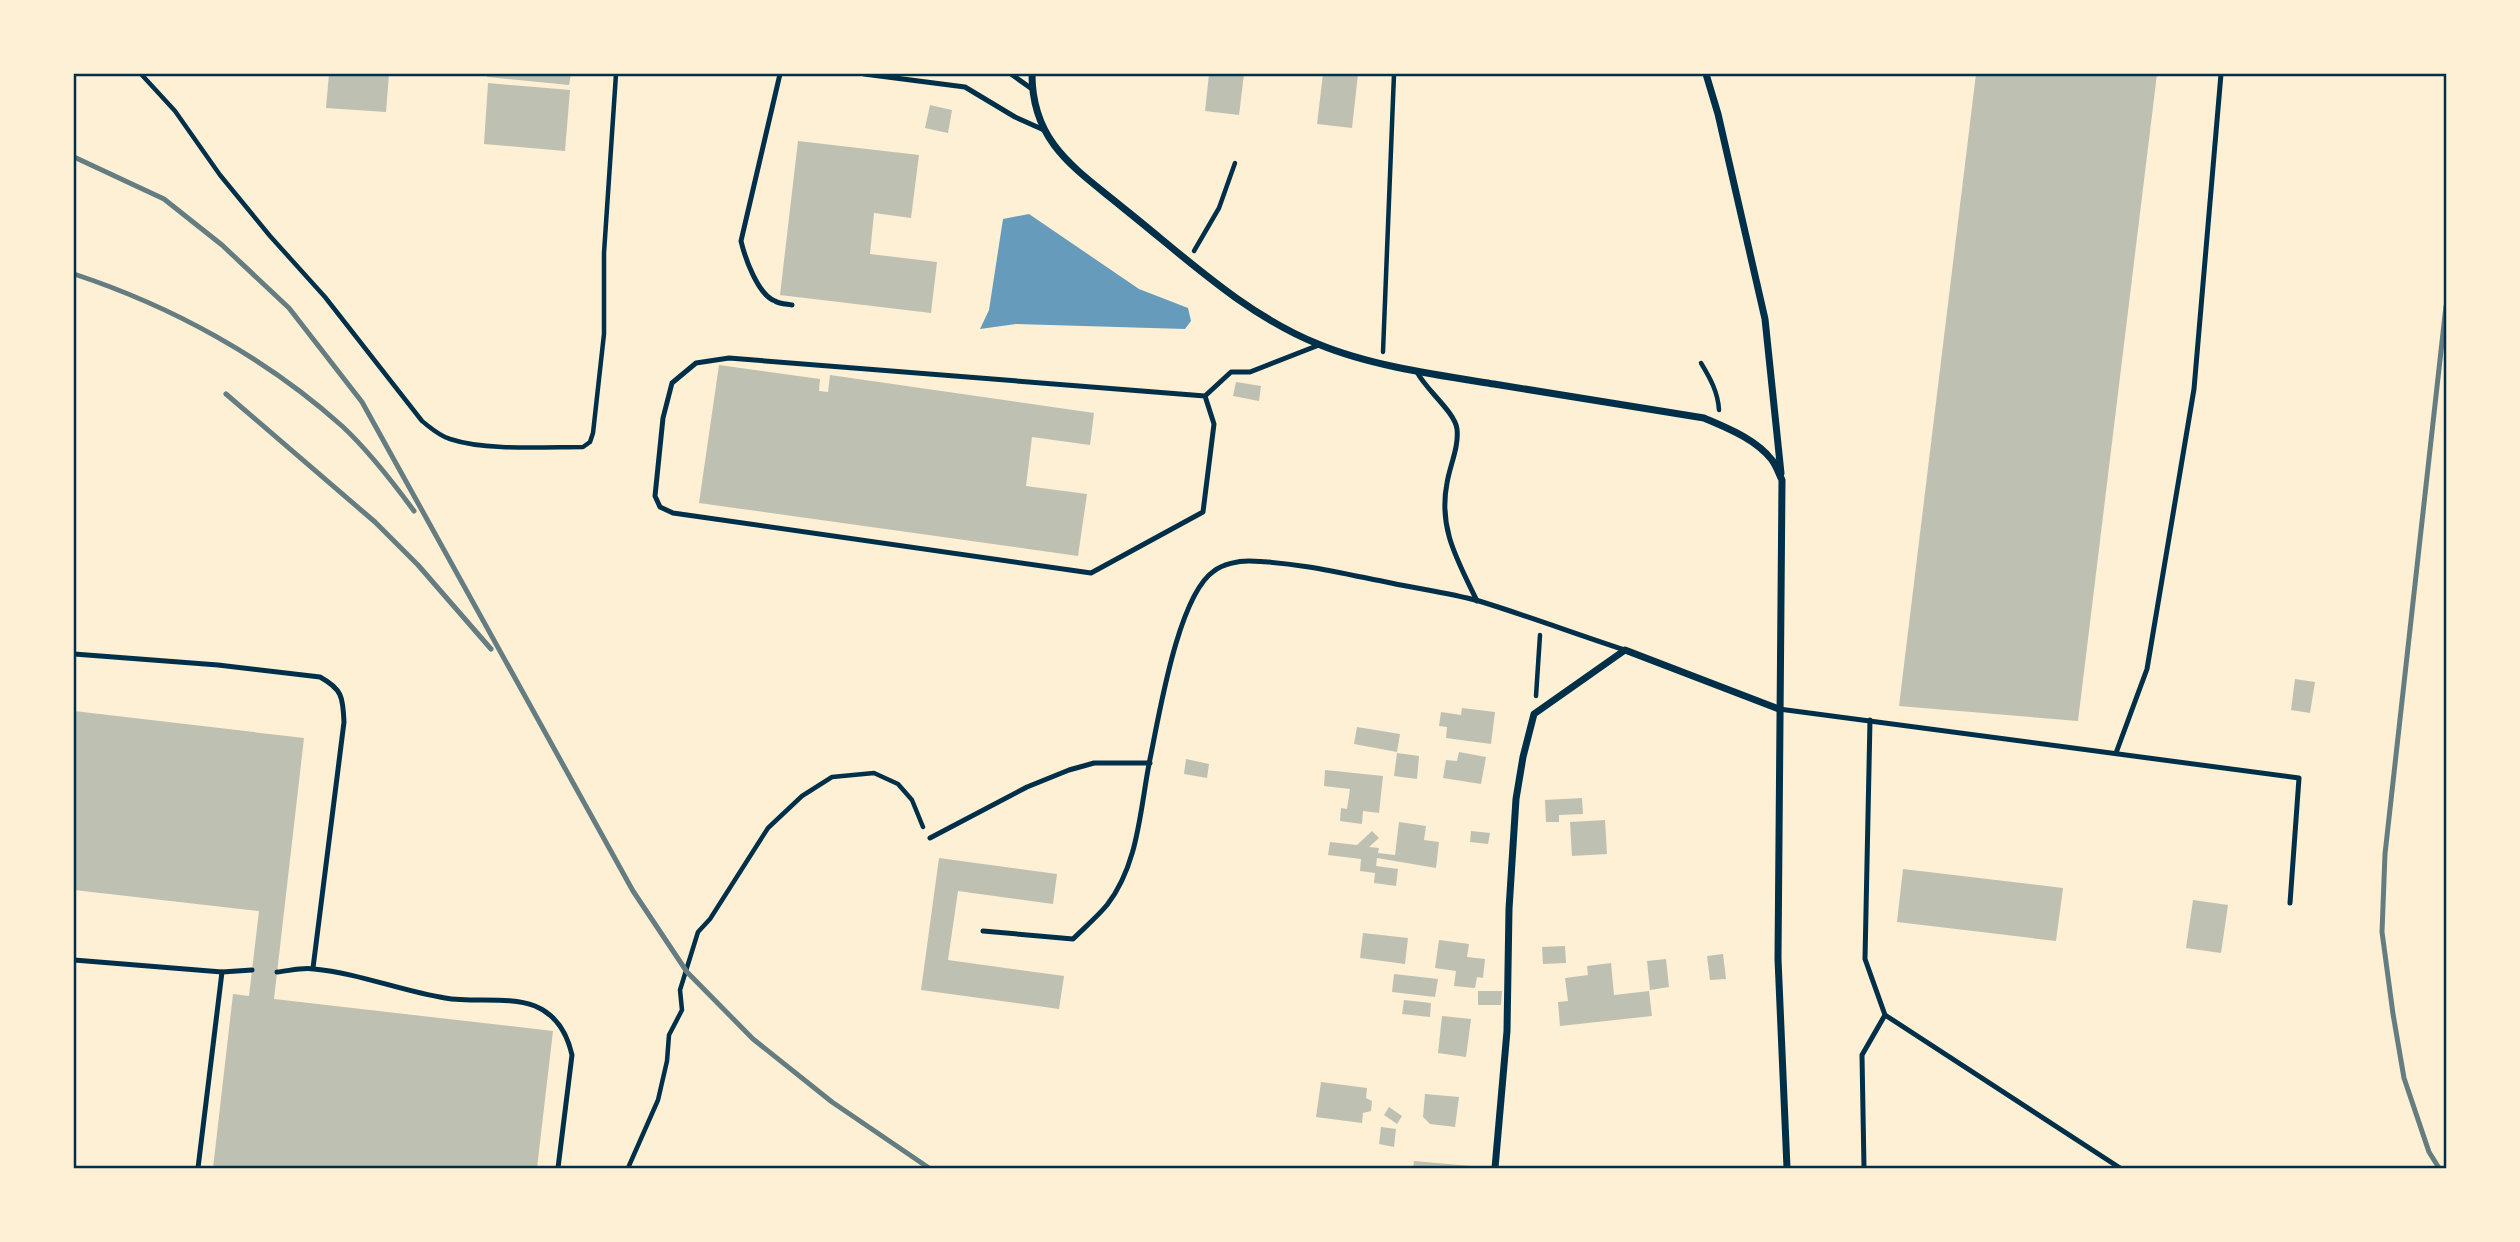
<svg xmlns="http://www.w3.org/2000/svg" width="2520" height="1242" font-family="'DejaVu Sans',sans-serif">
<rect width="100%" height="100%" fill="#fdf0d5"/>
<path fill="#669bbc" d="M1029,214L1139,289L1188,308L1191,321L1185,329L1016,324L980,329L989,310L1003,219Z"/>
<g fill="#bec0b2">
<path d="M329,74H389L386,112L326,108Z"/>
<path d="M488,74H571L569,85L487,77Z"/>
<path d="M1209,74H1244L1239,115L1205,111Z"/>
<path d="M1323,74H1358L1352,128L1317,124Z"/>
<path d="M1976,74H2157L2078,721L1899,706Z"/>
<path d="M488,83L570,90L565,151L484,144Z"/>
<path d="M930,105L952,110L948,133L925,128Z"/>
<path d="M798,141L919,155L911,218L874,213L870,254L937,262L931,313L780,295Z"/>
<path d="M719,365L820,379L819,391L828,392L830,375L1094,413L1090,445L1032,437L1026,486L1087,494L1078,556L699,503Z"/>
<path d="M1236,382L1261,386L1259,401L1233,396Z"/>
<path d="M2295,679L2315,682L2310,713L2291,710Z"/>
<path d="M1462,708L1495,712L1491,744L1446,738L1447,727L1439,726L1441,712L1461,715Z"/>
<path d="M74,711L304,738L274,999L553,1031L537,1168H213L233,994L249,996L259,911L74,890Z"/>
<path d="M1357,727L1400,734L1397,752L1354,744Z"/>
<path d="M1459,752L1486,757L1481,784L1443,778L1446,760L1457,761Z"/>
<path d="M1397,753L1419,756L1417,779L1394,776Z"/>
<path d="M1186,759L1209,764L1207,778L1184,774Z"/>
<path d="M1325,770L1383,776L1379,813L1363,811L1362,824L1340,821L1341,808L1347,809L1350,789L1324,786Z"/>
<path d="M1582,798L1583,814L1559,815V822H1546L1545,800Z"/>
<path d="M1605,820L1607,854L1572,856L1570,822Z"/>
<path d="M1399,822L1426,826L1424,840L1439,842L1436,868L1377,858L1376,866L1398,869L1396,886L1374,883L1375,873L1360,871L1361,859L1328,855L1330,842L1357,845L1372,831L1379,838L1369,847L1379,848L1378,853L1395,855Z"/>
<path d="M1471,831L1490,833L1488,844L1470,842Z"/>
<path d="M939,858L1057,874L1053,904L958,891L948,960L1064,976L1059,1009L921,990Z"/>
<path d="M1903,869L2063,888L2056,941L1897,922Z"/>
<path d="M2193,900L2228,905L2221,953L2186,948Z"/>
<path d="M1363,933L1408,938L1405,964L1360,958Z"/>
<path d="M1439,940L1469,944L1467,957L1485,959L1483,978L1477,977L1475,988L1454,986L1456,971L1435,968Z"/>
<path d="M1565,946L1566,963L1543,964L1542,947Z"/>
<path d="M1723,954L1726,979L1710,980L1707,956Z"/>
<path d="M1666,959L1669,987L1650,990L1647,961Z"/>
<path d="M1611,963L1614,995L1649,991L1652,1016L1560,1026L1558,1002L1568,1001L1565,978L1588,975L1587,966Z"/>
<path d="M1394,974L1438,979L1435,997L1392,992Z"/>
<path d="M1478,991H1502L1501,1005H1478Z"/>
<path d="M1404,1000L1431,1003L1430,1017L1402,1014Z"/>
<path d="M1442,1016L1471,1019L1466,1057L1438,1053Z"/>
<path d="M1321,1082L1367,1088L1366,1098L1372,1101L1371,1111L1363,1113L1362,1123L1316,1117Z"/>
<path d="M1425,1094L1459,1097L1455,1127L1430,1124L1423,1117Z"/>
<path d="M1389,1107L1402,1116L1397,1124L1384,1115Z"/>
<path d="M1381,1127L1396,1129L1394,1147L1379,1144Z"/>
<path d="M1414,1161L1471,1166V1168H1413Z"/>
</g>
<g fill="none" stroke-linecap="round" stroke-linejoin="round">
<g stroke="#003049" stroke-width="4.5">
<path d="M141,74L175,111L220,175L270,236L325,297L422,421C431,428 438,435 450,439C486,451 544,447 583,447L590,442L593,433L604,334V253L616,74"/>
<path d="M1194,251L1219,208L1235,163"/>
<path d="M1383,352L1394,74"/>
<path d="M1701,363C1710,378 1718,392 1719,410"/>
<path d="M1536,696L1540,635"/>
<path d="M628,1168L658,1100L667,1061L669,1035L682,1010L680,990L698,932L710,919L768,828L802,796L832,777L874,773L898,784L912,800L923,827"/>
</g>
<g stroke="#003049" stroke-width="5">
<path d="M780,74L741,241C745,258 758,295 775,301C780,304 787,304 792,305"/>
<path d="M864,74L965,87L1015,117L1044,130"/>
<path d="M1011,74L1032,89"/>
<path d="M1417,372C1426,390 1455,412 1457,429C1459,447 1450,465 1447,483C1438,529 1458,561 1477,601"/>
<path d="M1205,396L1214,424L1203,512L1091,573L673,513L660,507L655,496L663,418L672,383L696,363L729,358L1205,396L1231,372H1250L1319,345"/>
<path d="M74,654L218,665L320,677C342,689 343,697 344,722L313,968"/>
<path d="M1779,709L2299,778L2290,903"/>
<path d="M1870,720L1865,959L1885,1015L2120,1168"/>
<path d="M2116,753L2147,669L2194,389L2221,74"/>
<path d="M930,838L1027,787L1069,770L1094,763H1150"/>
<path d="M983,931L1073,939C1084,928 1097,917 1107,905C1139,864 1140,808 1150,759C1159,716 1178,595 1214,571C1223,564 1238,561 1249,561C1296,562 1345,574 1391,583C1420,589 1450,593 1479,601C1528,616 1576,634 1625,650"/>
<path d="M74,960L222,972L252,970"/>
<path d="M277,972C289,971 302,967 314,969C358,973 401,991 445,998C473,1003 508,996 535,1006C557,1015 567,1033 572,1055L558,1168"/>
<path d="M198,1168L222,972"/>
<path d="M1864,1168L1862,1055L1885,1015"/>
</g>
<g stroke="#003049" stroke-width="7">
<path d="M1032,74C1032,145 1078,170 1127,211C1187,259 1246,315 1318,344C1371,366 1437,375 1494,384C1564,395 1634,407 1704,418C1727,428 1756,439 1772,460C1776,465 1779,474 1782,480L1778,959L1787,1168"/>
<path d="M1706,74L1718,114L1765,319L1781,473"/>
<path d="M1495,1168L1507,1031L1509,909L1516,799L1523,757L1534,714L1625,650L1779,709"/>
</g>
<g stroke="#657d81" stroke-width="5">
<path d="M74,157L164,199L222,245L289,308L362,402L633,891L687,972L753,1039L832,1102L929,1168"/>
<path d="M74,274C171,306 265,357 342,426C369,451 392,481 414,511"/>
<path d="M226,394L375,522L418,565L491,649"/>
<path d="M2439,1168L2429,1152L2404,1078L2393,1014L2382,932L2385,854L2446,306"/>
</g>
</g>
<rect width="2520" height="1242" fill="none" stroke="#fdf0d5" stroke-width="150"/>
<rect x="75" y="75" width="2370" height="1092" fill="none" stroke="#003049" stroke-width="2.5"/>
</svg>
